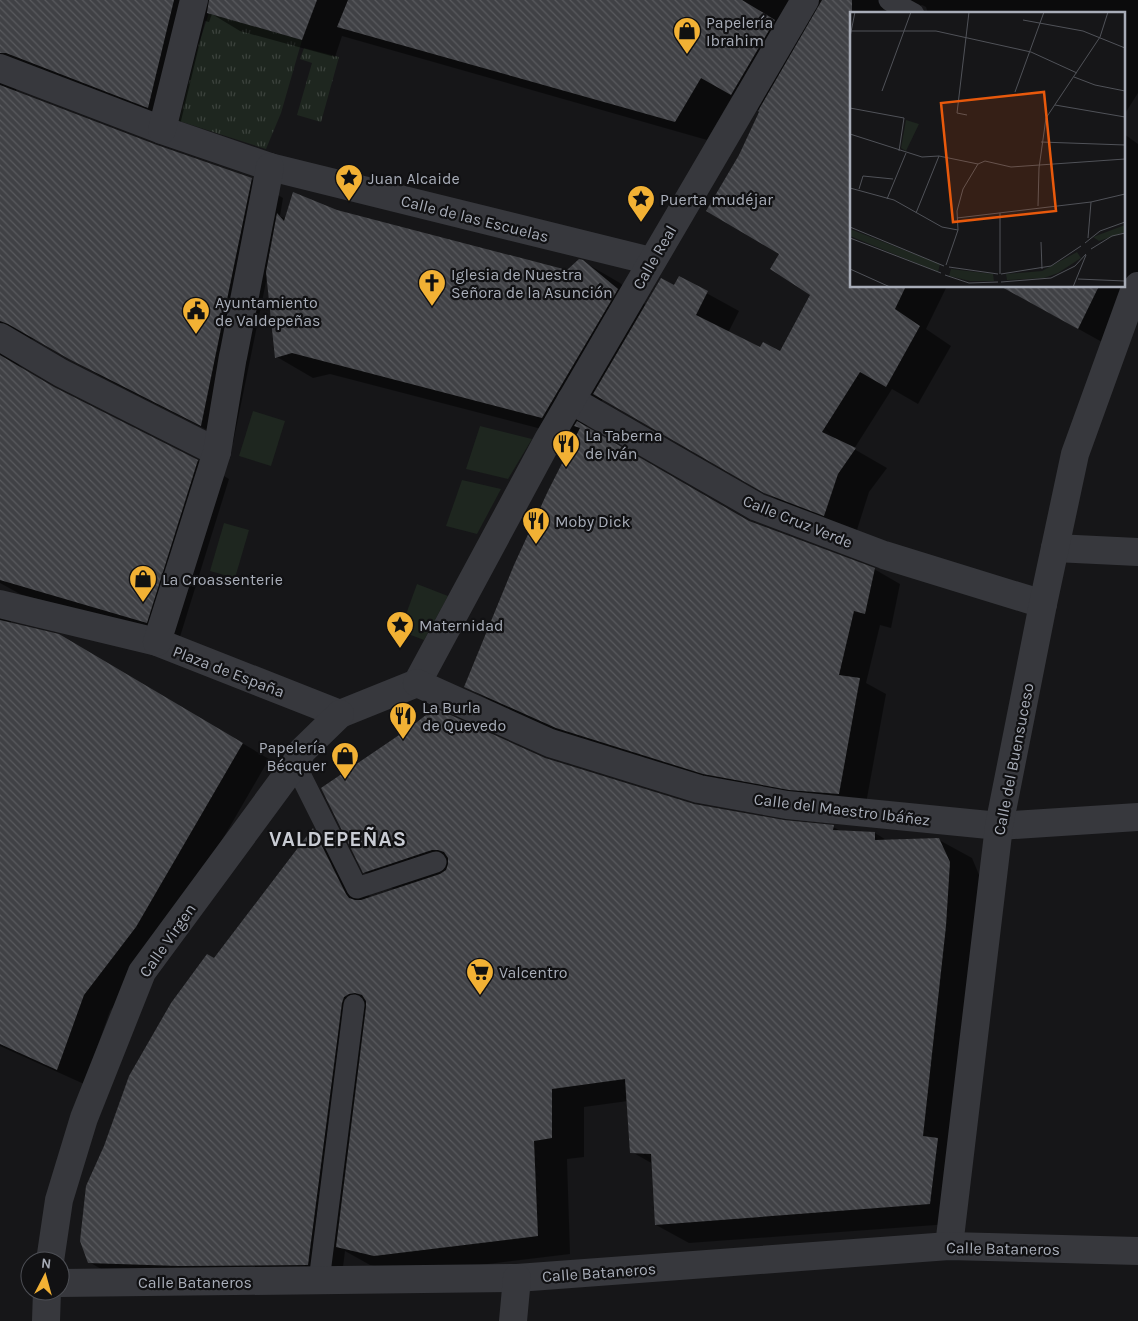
<svg xmlns="http://www.w3.org/2000/svg" width="1138" height="1321" font-family="Karla,sans-serif">
<defs>
<pattern id="grass-tufts" width="24" height="20" patternUnits="userSpaceOnUse" patternTransform="scale(1.25)"><rect width="24" height="20" fill="#1e261f"/><path d="M3 7l-1-3M5 7V3M7 7l1-3M15 17l-1-3M17 17v-4M19 17l1-3" fill="none" stroke="#3c433d"/></pattern>
<pattern id="building-back-hatch" width="6" height="6" patternUnits="userSpaceOnUse" patternTransform="scale(1.25)"><rect width="6" height="6" fill="#404145"/><path d="M-1 5l2 2M0 0l6 6M5-1l2 2" fill="none" stroke="#595a5e"/></pattern>
</defs>
<rect width="100%" height="100%" fill="#161618"/>
<g fill="url(#grass-tufts)">
<path d="M209,13L302,40L281,113L266,149L179,121L198,46Z"/>
<path d="M304,48L339,57L321,122L297,115L312,63L300,59Z"/>
</g>
<g fill="#1e261f">
<path d="M253,411L285,421L271,466L239,456Z"/>
<path d="M480,426L532,439L508,479L466,469Z"/>
<path d="M462,480L501,489L477,534L446,526Z"/>
<path d="M224,523L249,530L235,578L210,571Z"/>
<path d="M417,584L448,596L424,640L400,631Z"/>
</g>
<g fill="#0007" fill-rule="evenodd">
<path d="M0,0H1138V93L1124,115V14H928L926,7L922,5L915,7L910,14H852V286H947L926,329L951,346L918,404L892,389L854,449L887,468L869,492L856,533L797,511L603,399L586,428L749,522L874,569L900,584L891,628L880,625L866,683L886,694L865,809L730,788L583,743L491,701L465,686L576,438L330,374L313,378L277,357L267,277L233,443L102,377L40,341L32,339L24,342L16,355L18,364L24,370L58,390L198,461L229,479L179,640L20,594L0,583ZM212,14L240,31L335,57L342,36L707,140L733,95L760,111L740,155L780,254L812,295L781,352L761,349L728,333L739,311L679,278L675,287L646,305L620,283L582,261L567,272L337,211L286,219L280,216L283,198L251,179L156,146L18,93L16,90L17,81L180,125L205,21L209,22Z"/>
<path d="M1124,134L1138,144V290L1111,347L1001,286H1124Z"/>
<path d="M0,615L11,621V624L86,651L269,759L163,942L110,1011L84,1084L0,1046Z"/>
<path d="M545,759L694,805L784,822L833,827L843,832L875,833L888,841L939,840L972,858L982,882L963,1223L689,1243L656,1225L653,1164L632,1152L628,1101L584,1107V1157L567,1159L570,1254L407,1274L370,1265L345,1251L341,1283L122,1281L89,1262L214,960L314,830L346,848L370,898L395,890L364,872Z"/>
</g>
<g fill="url(#building-back-hatch)">
<path d="M0,0H174L148,108L6,53H0Z"/>
<path d="M209,0H317L302,40L207,13Z"/>
<path d="M348,0H742L775,20L731,95L701,78L675,122L337,27Z"/>
<path d="M822,0H852V286H906L895,309L920,326L886,387L860,372L822,432L856,448L838,474L824,516L764,493L593,394L661,278L674,285L679,276L708,291L696,315L760,347L763,342L780,351L810,295L770,269L779,254L706,211L739,155L759,112L758,111Z"/>
<path d="M0,85L157,145L252,178L201,426L69,359L8,324L0,321Z"/>
<path d="M293,192L337,210L567,270L579,259L583,260L618,289L542,418L292,353L275,358L266,272L277,213L284,221Z"/>
<path d="M1000,286H1099L1078,329Z"/>
<path d="M0,355L54,387L198,460L147,623L0,580Z"/>
<path d="M577,421L749,521L875,568L865,614L854,611L839,675L860,678L839,794L789,790L703,774L556,728L464,687L514,565L548,491L580,428L574,426Z"/>
<path d="M0,620L59,634L243,743L136,927L84,995L57,1070L0,1044Z"/>
<path d="M435,708L545,758L694,804L784,820L834,825L833,830L875,832V840L939,838L950,862L946,926L923,1136L938,1138L930,1204L655,1225L651,1154L630,1153L625,1079L552,1089V1138L534,1141L538,1236L374,1256L336,1247L366,1007V1001L362,995L355,993L349,994L344,997L342,1003L308,1265L179,1266L88,1263L80,1241L86,1186L104,1146L129,1076L171,1003L207,954L214,958L313,828L346,894L349,898L355,900H361L440,874L446,870L448,864V858L444,852L438,850H432L363,873L321,788L408,729Z"/>
</g>
<g fill="none" stroke-linecap="round" stroke-linejoin="round">
<g stroke="#37383d" stroke-width="21">
<path d="M889,0L914,14"/>
<path d="M295,764L357,888L436,862"/>
<path d="M319,1281L354,1005"/>
</g>
<g stroke="#37383d" stroke-width="28">
<path d="M0,68L162,130L270,167L651,261"/>
<path d="M162,130L194,0"/>
<path d="M0,337L61,373L217,452"/>
<path d="M571,400L757,507L884,555L1043,604"/>
<path d="M1055,548L1138,552"/>
<path d="M0,604L157,642L340,714L417,683L549,438L805,0"/>
<path d="M157,642L217,452L233,356V357L270,167"/>
<path d="M417,683L550,743L699,789L787,805L999,826L1138,817"/>
<path d="M949,1246L999,826L1043,604L1075,454L1134,291L1138,286"/>
<path d="M50,1261L59,1200L84,1118L142,972L295,764L302,751L340,714"/>
<path d="M60,1283L517,1278L949,1246L1138,1251"/>
<path d="M46,1321L47,1291"/>
<path d="M513,1321L517,1278"/>
</g>
</g>
<defs>
<symbol id="shop-pin" viewBox="-11 -11 22 30"><path d="M0 17L-7.5 6A9.5 9.5 0 1 1 7.5 6Z" fill="#f2b134" stroke="#111113"/><path d="M-5-2.5h2.3a2.7 3.5 0 0 1 5.4 0H5L5.5 6h-11ZM-1.5-2.5h3a1.5 2.3 0 0 0-3 0Z" fill="#111"/></symbol>
<symbol id="sight-pin" viewBox="-11 -11 22 30"><path d="M0 17L-7.5 6A9.5 9.5 0 1 1 7.5 6Z" fill="#f2b134" stroke="#111113"/><path d="M0-6L1.8-2.2L6-1.7L2.9 1.2L3.7 5.4L0 3.3L-3.7 5.4L-2.9 1.2L-6-1.7L-1.8-2.2Z" fill="#111"/></symbol>
<symbol id="church-pin" viewBox="-11 -11 22 30"><path d="M0 17L-7.5 6A9.5 9.5 0 1 1 7.5 6Z" fill="#f2b134" stroke="#111113"/><path d="M-1.2-6h2.4v3.5h3.3v2.4h-3.3V6h-2.4V-.1h-3.3v-2.4h3.3Z" fill="#111"/></symbol>
<symbol id="civic-pin" viewBox="-11 -11 22 30"><path d="M0 17L-7.5 6A9.5 9.5 0 1 1 7.5 6Z" fill="#f2b134" stroke="#111113"/><path d="M-.6-6.5H3V-4.5H.6V-3L4-1V1h2V6H-6V1h2V-1L-.6-3ZM-1.2 2.5V6h2.4V2.5Z" fill="#111"/></symbol>
<symbol id="restaurant-pin" viewBox="-11 -11 22 30"><path d="M0 17L-7.5 6A9.5 9.5 0 1 1 7.5 6Z" fill="#f2b134" stroke="#111113"/><path d="M-5-6h1v4h1v-4h1v4h1v-4h1v5L-1.5 .5V6h-2V.5L-5-1ZM5-6V6H3V1.5H1.5Q1.5-4 5-6Z" fill="#111"/></symbol>
<symbol id="supermarket-pin" viewBox="-11 -11 22 30"><path d="M0 17L-7.5 6A9.5 9.5 0 1 1 7.5 6Z" fill="#f2b134" stroke="#111113"/><path d="M-6-5.5h2.5l.6 2H6L4.5 2H-2.5L-4.4-4H-6ZM-1.5 3.2a1.3 1.3 0 1 0 .1 0ZM3 3.2a1.3 1.3 0 1 0 .1 0Z" fill="#111"/></symbol>
</defs>
<g fill-rule="evenodd">
<use href="#shop-pin" x="671" y="15" width="32" height="43"/>
<use href="#sight-pin" x="333" y="162" width="32" height="43"/>
<use href="#sight-pin" x="625" y="183" width="32" height="43"/>
<use href="#church-pin" x="416" y="267" width="32" height="43"/>
<use href="#civic-pin" x="180" y="295" width="32" height="43"/>
<use href="#restaurant-pin" x="550" y="428" width="32" height="43"/>
<use href="#restaurant-pin" x="520" y="505" width="32" height="43"/>
<use href="#shop-pin" x="127" y="563" width="32" height="43"/>
<use href="#sight-pin" x="384" y="609" width="32" height="43"/>
<use href="#restaurant-pin" x="387" y="700" width="32" height="43"/>
<use href="#shop-pin" x="329" y="740" width="32" height="43"/>
<use href="#supermarket-pin" x="464" y="956" width="32" height="43"/>
</g>
<g text-anchor="middle" stroke-width="4.5" stroke-linejoin="round" paint-order="stroke">
<g font-size="16" fill="#a8adb8" stroke="#111113" text-anchor="start">
<text x="706" y="28">Papelería<tspan x="706" dy="18">Ibrahim</tspan></text>
<text x="368" y="184">Juan Alcaide</text>
<text x="660" y="205">Puerta mudéjar</text>
<text x="451" y="280">Iglesia de Nuestra<tspan x="451" dy="18">Señora de la Asunción</tspan></text>
<text x="215" y="308">Ayuntamiento<tspan x="215" dy="18">de Valdepeñas</tspan></text>
<text x="585" y="441">La Taberna<tspan x="585" dy="18">de Iván</tspan></text>
<text x="555" y="527">Moby Dick</text>
<text x="162" y="585">La Croassenterie</text>
<text x="419" y="631">Maternidad</text>
<text x="422" y="713">La Burla<tspan x="422" dy="18">de Quevedo</tspan></text>
<text x="326" y="753" text-anchor="end">Papelería<tspan x="326" dy="18">Bécquer</tspan></text>
<text x="499" y="978">Valcentro</text>
</g>
<g font-size="16" fill="#a8adb8" stroke="#111113">
<text transform="translate(475 218) rotate(14)" y="6">Calle de las Escuelas</text>
<text transform="translate(654 257) rotate(-60)" y="6">Calle Real</text>
<text transform="translate(798 521) rotate(22)" y="6">Calle Cruz Verde</text>
<text transform="translate(229 671) rotate(21)" y="6">Plaza de España</text>
<text transform="translate(1013 759) rotate(-79)" y="6">Calle del Buensuceso</text>
<text transform="translate(842 809) rotate(7)" y="6">Calle del Maestro Ibáñez</text>
<text transform="translate(167 940) rotate(-55)" y="6">Calle Virgen</text>
<text transform="translate(1003 1248) rotate(1)" y="6">Calle Bataneros</text>
<text transform="translate(599 1272) rotate(-4)" y="6">Calle Bataneros</text>
<text x="195" y="1288">Calle Bataneros</text>
</g>
<g font-size="21" font-weight="bold" letter-spacing="1" fill="#c9ccd4" stroke="#111113">
<text x="338" y="846">VALDEPEÑAS</text>
</g>
</g>
<g transform="translate(850 12)">
<rect width="275" height="275" fill="#161618"/>
<path d="M56,108L69,112L56,139L51,136ZM275,213V220L249,229L243,225ZM0,217L90,252L88,260L0,224ZM227,240L231,246L208,261L194,266L157,268L156,262L192,259ZM101,257L143,262L144,269H120L99,264Z" fill="#1e261f"/>
<path fill="none" stroke="#505258" stroke-width="1" d="M173,8L233,19L275,36M0,19H86L181,40L227,61M0,25L5,0M224,65L245,73L275,79M32,79L61,0M165,80L194,0M205,93L275,105M0,96L54,106L49,139M117,103L107,101L119,0M0,122L72,145L89,144L128,152L135,149L161,155L275,147M191,130L275,133M0,176L44,188L92,215L108,218M9,177L13,164L43,167M37,187L56,141M188,194L189,156L196,106L250,25L258,0M66,201L89,144M150,201V262M107,206L241,190L275,182M0,215L94,254M0,226L91,261M238,226L241,190M191,230L192,257M235,231L250,219L275,210M241,237L262,224L275,221M96,253L108,218L107,199L113,177L128,152M99,255L148,262M0,257L40,275M151,262L201,254L231,234M95,263L119,271L148,270M228,267L275,269M151,270L201,266L225,254L236,242M223,275L236,243"/>
<path fill="#e8590c" fill-opacity="0.15" stroke="#e8590c" stroke-width="2.5" d="M194,80L206,199L103,210L91,91Z"/>
<rect width="275" height="275" fill="none" stroke="#a8adb8" stroke-width="2.5"/>
</g>
<g transform="translate(45 1276) rotate(6)"><circle r="24" fill="#111113" stroke="#4d4f55"/>
<path d="M0-4L9 19L0 12L-9 19Z" fill="#f2b134"/>
<text y="-8" font-size="14" font-weight="bold" text-anchor="middle" fill="#a8adb8">N</text>
</g>
</svg>
